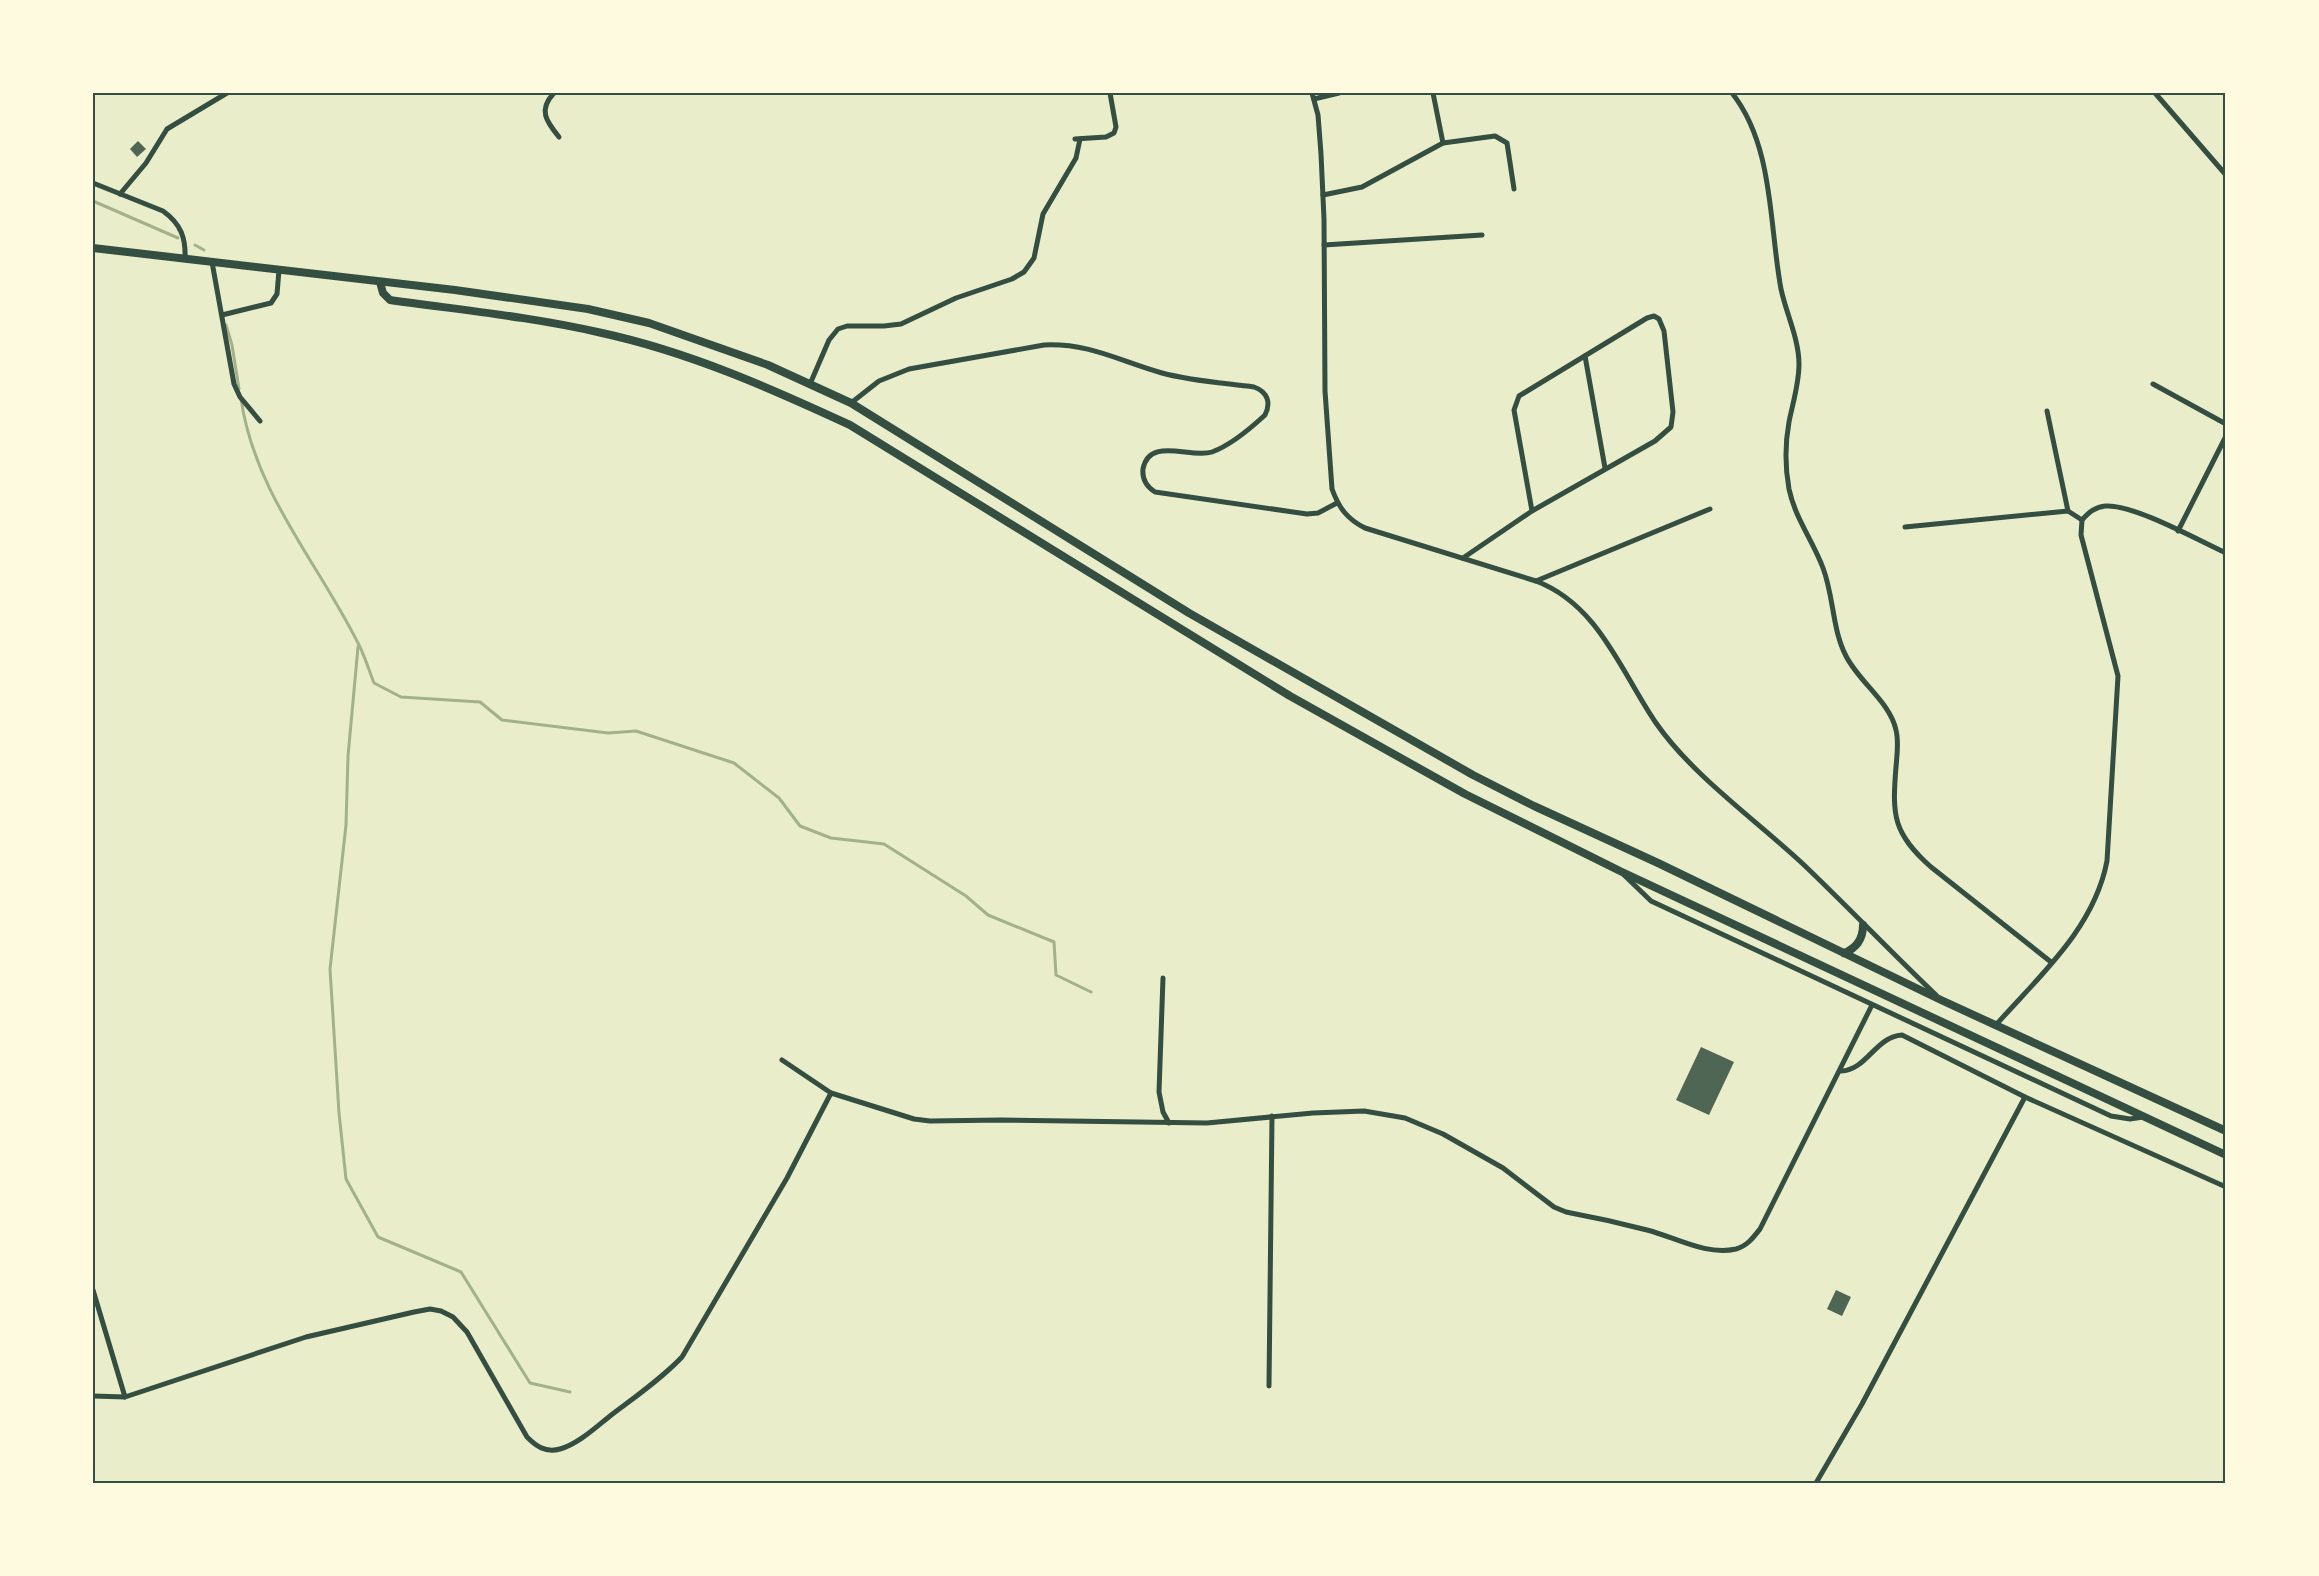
<svg xmlns="http://www.w3.org/2000/svg" width="2319" height="1576" font-family="Merriweather,serif">
<rect width="100%" height="100%" fill="#e9edc9"/>
<g fill="none" stroke-linecap="round" stroke-linejoin="round">
<g stroke="#a3b18a" stroke-width="3">
<path d="M93,201L178,238"/>
<path d="M195,245L204,250"/>
<path d="M226,325L232,345L239,389"/>
<path d="M241,399C255,494 318,562 359,645C365,657 369,670 374,683L401,697L480,702L502,720L608,733L636,731L734,763L779,798L800,826L831,838L884,844L966,896L988,915L1054,942L1056,975L1091,992"/>
<path d="M358,647L348,756L346,825L330,969L339,1113L346,1179L378,1237L461,1272L530,1383L570,1392"/>
</g>
</g>
<g fill="#4f6655">
<path d="M138,141L146,149L137,157L130,149Z"/>
<path d="M1701,1047L1734,1062L1709,1115L1676,1100Z"/>
<path d="M1836,1290L1851,1297L1842,1316L1827,1309Z"/>
</g>
<g fill="none" stroke-linecap="round" stroke-linejoin="round">
<g stroke="#344e41" stroke-width="5">
<path d="M554,93C538,110 546,121 559,137"/>
<path d="M1312,93L1318,115L1321,154L1324,219L1325,391L1332,489C1339,508 1347,519 1365,528L1536,581C1599,605 1621,672 1656,723C1692,775 1757,821 1803,864C1848,907 1891,952 1936,995"/>
<path d="M1433,93L1443,143"/>
<path d="M1732,93C1774,146 1769,225 1781,289C1786,313 1799,339 1799,364C1799,384 1793,402 1789,422C1785,444 1785,467 1789,489C1795,518 1813,541 1823,568C1834,597 1832,629 1846,656C1859,682 1890,702 1896,730C1899,742 1897,755 1896,767C1892,816 1893,833 1931,867L2051,962"/>
<path d="M2155,93L2226,175"/>
<path d="M1314,99L1339,93"/>
<path d="M1075,139L1106,137L1114,133L1116,127L1110,93"/>
<path d="M93,183L163,211C181,224 186,238 185,259"/>
<path d="M120,194L146,163L167,129L227,93"/>
<path d="M1323,195L1362,187L1443,143L1495,136L1507,143L1514,189"/>
<path d="M1324,245L1482,235"/>
<path d="M212,262L234,384L240,397L260,421"/>
<path d="M222,315L271,303L277,294L279,270"/>
<path d="M1585,356L1605,468"/>
<path d="M810,384L829,340L838,329L847,326H884L901,324L956,298L1012,279L1024,272L1034,258L1043,214L1076,158L1080,139"/>
<path d="M2153,384L2226,424"/>
<path d="M851,403L879,381L909,369L1044,345C1090,343 1119,361 1162,373C1191,381 1224,383 1254,387C1268,392 1271,403 1265,415C1251,428 1231,445 1212,452C1191,459 1149,436 1143,469C1142,479 1147,487 1155,492L1307,514L1318,513L1337,503"/>
<path d="M2047,411L2068,511"/>
<path d="M1905,527L2068,511L2082,520"/>
<path d="M2178,531L2226,436"/>
<path d="M1463,558L1532,511L1655,441L1671,427L1673,412L1664,331L1659,319L1654,316L1647,318L1519,396L1514,410L1532,511"/>
<path d="M1536,581L1710,509"/>
<path d="M1623,874L1651,901L2111,1116L2130,1119L2143,1117"/>
<path d="M1163,978L1159,1092L1163,1112L1169,1123"/>
<path d="M1995,1026C2039,976 2094,929 2107,861L2118,676L2081,535L2082,520C2089,512 2095,507 2106,506C2133,504 2198,540 2226,553"/>
<path d="M782,1060L831,1093L914,1119L930,1121L1001,1120L1207,1123L1313,1113L1364,1111L1405,1118L1443,1134L1503,1168L1554,1207L1566,1212C1593,1217 1620,1223 1647,1230C1675,1237 1706,1256 1736,1249C1747,1246 1753,1238 1760,1229L1872,1005"/>
<path d="M1841,1071C1867,1070 1875,1037 1902,1035L2025,1097L2226,1187"/>
<path d="M93,1290L125,1397L306,1337L414,1312L430,1309L441,1311L453,1317L467,1332L527,1437C536,1446 545,1453 560,1449C578,1444 596,1427 610,1416C635,1397 661,1379 682,1357L787,1178L831,1093"/>
<path d="M1269,1386L1272,1116"/>
<path d="M93,1396L125,1397"/>
<path d="M1816,1483L1862,1404L2025,1097"/>
</g>
<g stroke="#344e41" stroke-width="8">
<path d="M93,248L455,290L588,309L649,323L768,365L851,403L1189,613L1473,775L1534,806L1658,863L1941,1000L2226,1131"/>
<path d="M380,282L383,293L390,300C461,310 533,317 602,333C689,352 770,388 850,425L1290,696L1465,794L1620,871L2226,1155"/>
<path d="M1844,953C1857,948 1863,939 1863,925"/>
</g>
</g>
<rect width="2319" height="1576" fill="none" stroke="#fefae0" stroke-width="189"/>
<rect x="94" y="94" width="2130" height="1388" fill="none" stroke="#344e41" stroke-width="2"/>
</svg>
